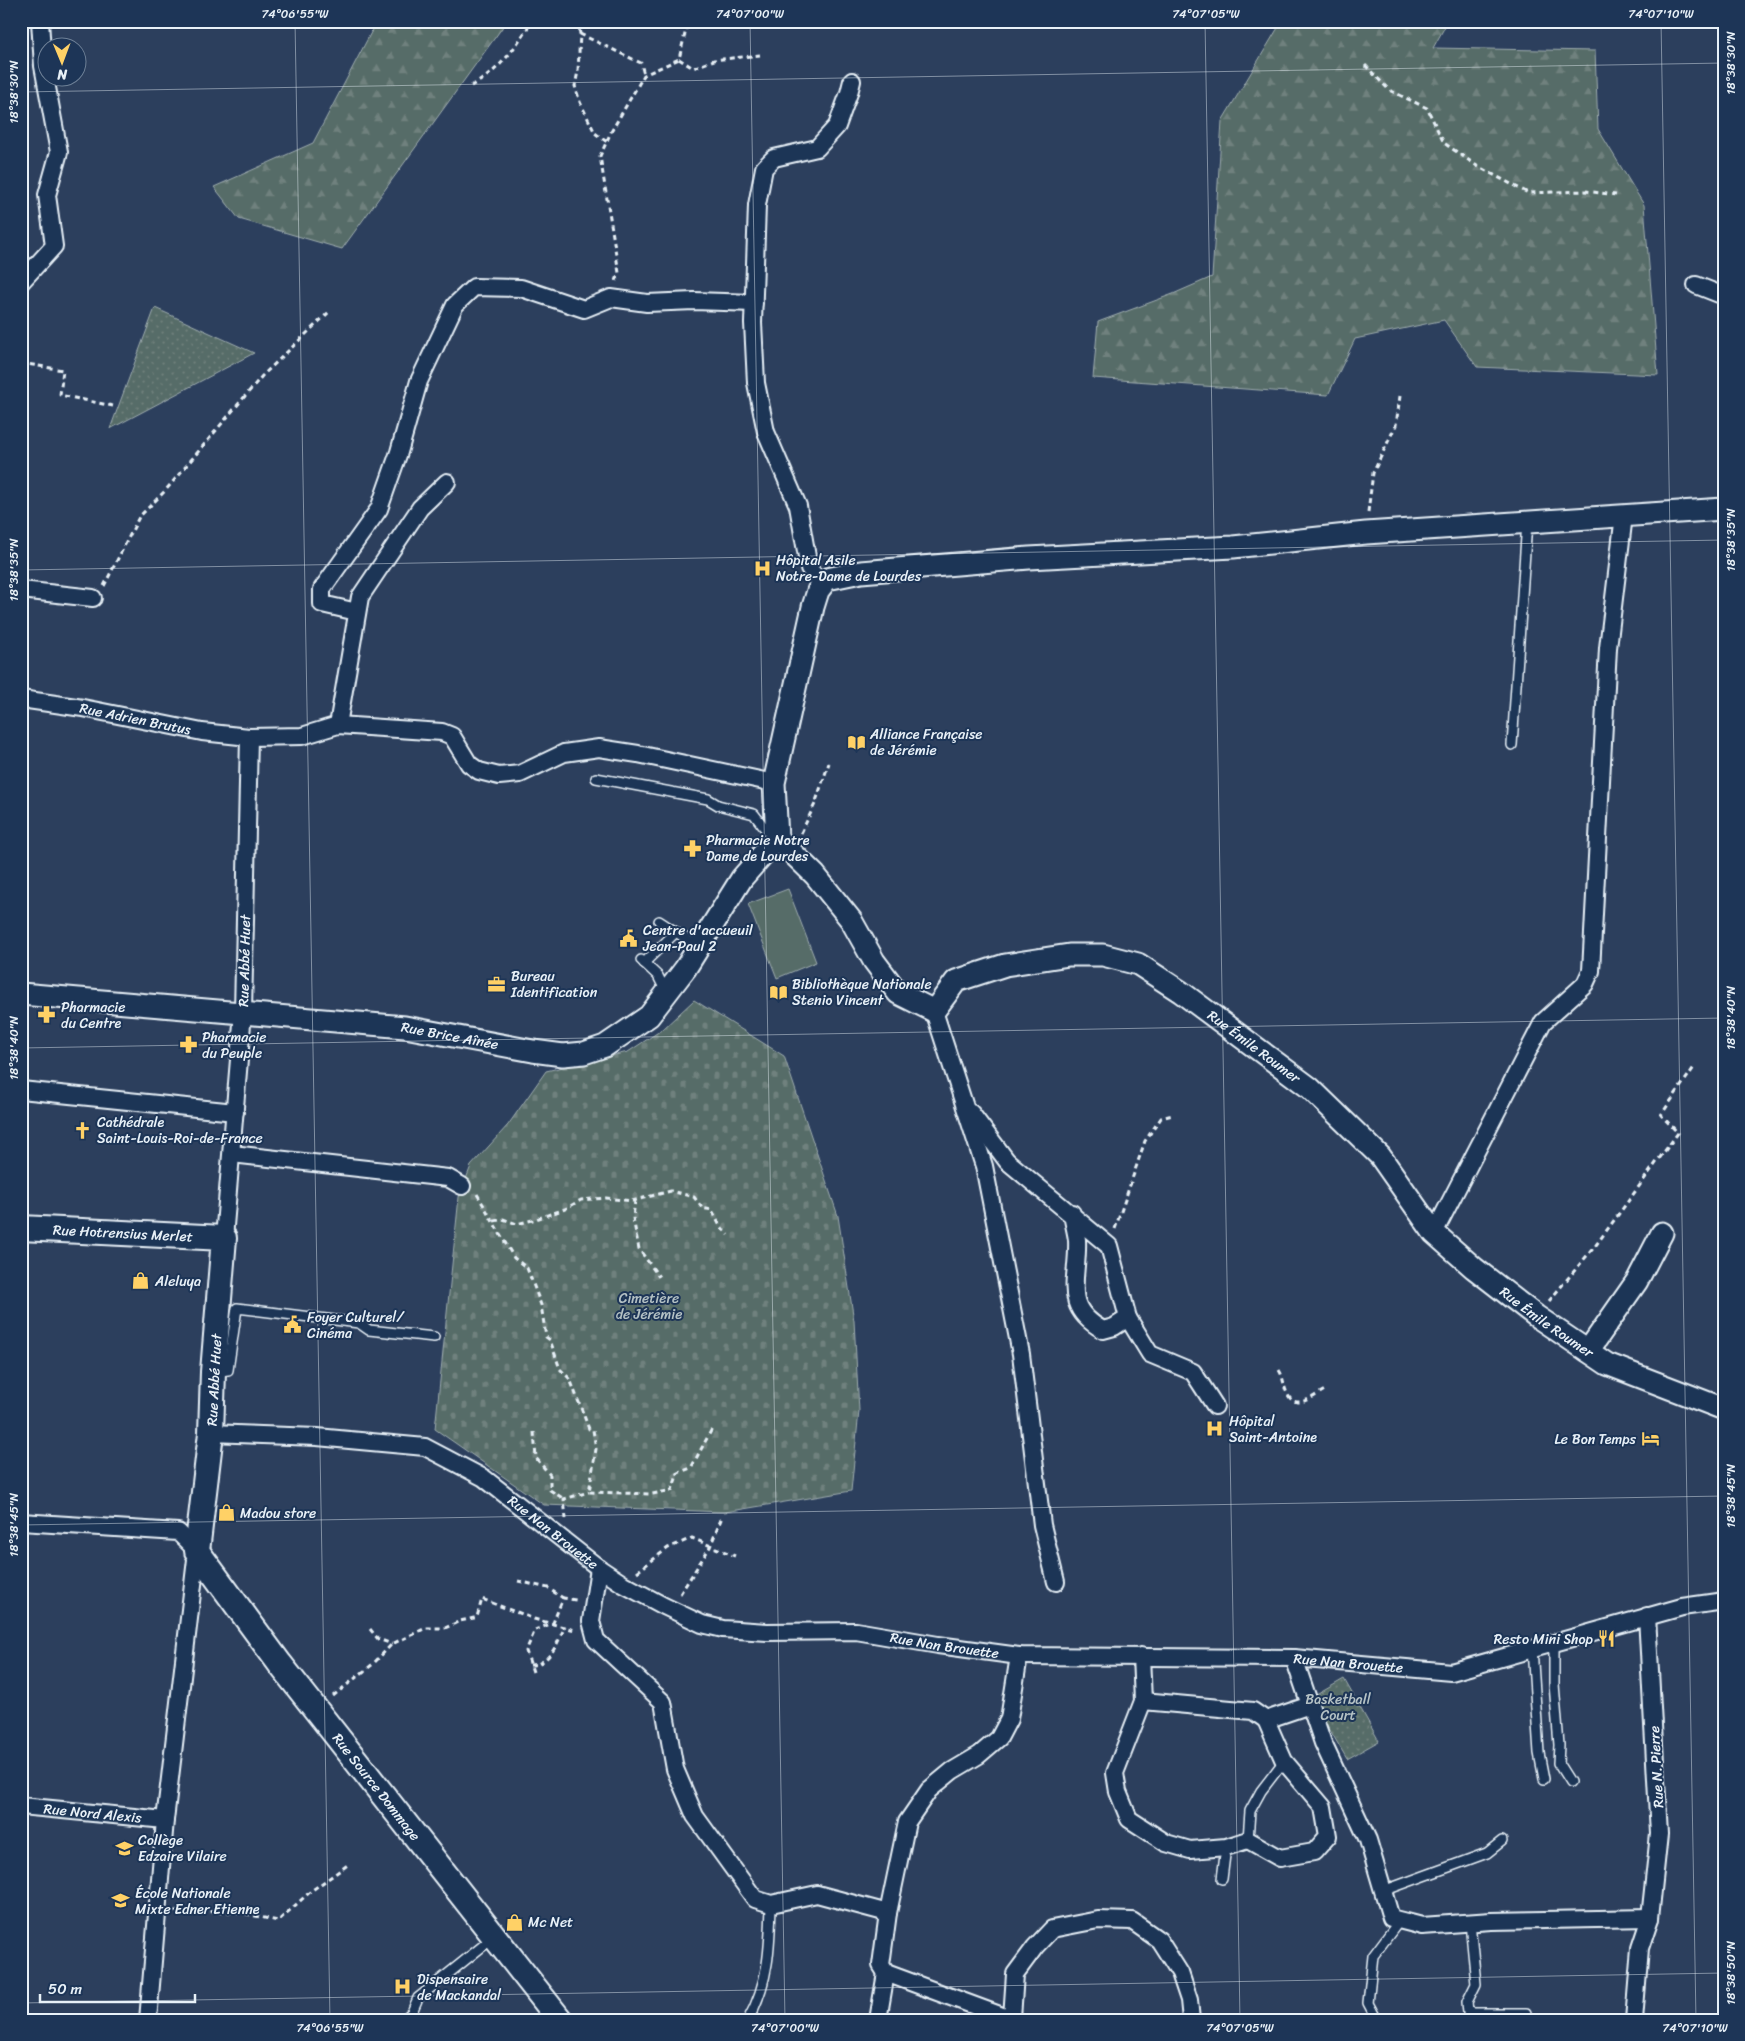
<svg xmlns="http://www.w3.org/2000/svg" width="1745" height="2041" font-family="Sriracha,sans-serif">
<defs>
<pattern id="forest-firs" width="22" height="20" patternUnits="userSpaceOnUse" patternTransform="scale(1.25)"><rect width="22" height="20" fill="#576c67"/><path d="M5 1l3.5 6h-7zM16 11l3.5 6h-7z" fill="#6f817e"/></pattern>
<pattern id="cemetery-stones" width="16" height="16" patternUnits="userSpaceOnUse" patternTransform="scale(1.25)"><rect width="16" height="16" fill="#576c67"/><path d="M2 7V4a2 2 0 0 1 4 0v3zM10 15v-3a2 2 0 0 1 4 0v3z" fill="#6f817e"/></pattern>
<pattern id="park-dots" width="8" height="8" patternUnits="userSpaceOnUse" patternTransform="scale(1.25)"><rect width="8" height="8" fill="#576c67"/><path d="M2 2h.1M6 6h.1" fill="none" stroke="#6f817e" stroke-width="1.8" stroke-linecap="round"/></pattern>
</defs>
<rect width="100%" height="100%" fill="#2c3f5d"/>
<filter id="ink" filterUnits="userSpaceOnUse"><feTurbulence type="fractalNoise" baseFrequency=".02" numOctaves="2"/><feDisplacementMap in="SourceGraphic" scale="10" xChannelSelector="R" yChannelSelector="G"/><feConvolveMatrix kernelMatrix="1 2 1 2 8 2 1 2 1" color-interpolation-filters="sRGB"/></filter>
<g filter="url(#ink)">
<path fill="#576c67" stroke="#a0aeb0" d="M788,889L816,962L777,978L748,904Z"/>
<g fill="url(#forest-firs)" stroke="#a0aeb0">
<path d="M377,21H507L342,249L239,219L214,187L313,143Z"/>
<path d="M1282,21H1448L1433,48L1595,51L1598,129L1644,205L1658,375L1477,367L1444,320L1355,339L1328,395L1093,378L1098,322L1173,294L1212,277L1222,121Z"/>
</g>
<path fill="url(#cemetery-stones)" stroke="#a0aeb0" d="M694,1000L784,1056L838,1216L854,1321L859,1411L851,1491L725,1512L544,1505L435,1429L459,1197L471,1166L508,1125L546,1071L628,1052L663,1029Z"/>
<g fill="url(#park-dots)" stroke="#a0aeb0">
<path d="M155,308L254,353L110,429Z"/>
<path d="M1344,1679L1379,1741L1347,1759L1311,1698Z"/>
</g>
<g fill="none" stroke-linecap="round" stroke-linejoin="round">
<defs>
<g id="service">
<path d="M1512,745L1527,522"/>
<path d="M596,778L708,799L718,805L754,814L773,839"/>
<path d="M659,921L699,947"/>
<path d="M641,960L658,976L666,992"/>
<path d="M644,963L676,932"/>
<path d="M213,1372L228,1370L237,1308L359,1323L369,1330L434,1337"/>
<path d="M1554,1642V1684L1559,1745L1558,1763L1570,1782"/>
<path d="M1532,1648L1539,1753L1544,1779"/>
<path d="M1248,1840L1250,1811L1261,1791L1284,1761"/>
<path d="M1222,1879L1226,1847"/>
<path d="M1383,1891L1487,1853L1502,1841"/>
<path d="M1470,1922L1476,1984L1467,2002L1468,2013H1526L1527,2020"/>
<path d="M403,2020L412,2012L418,1998L494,1937"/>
<path d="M748,2020C769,1982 770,1947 771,1904"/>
<path d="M1377,2020L1368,2003L1373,1956L1400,1920"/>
</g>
<g id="minor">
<path d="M21,282L54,246L47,195L59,152L43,66L40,21"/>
<path d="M1696,285L1724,296"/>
<path d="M822,586L809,568L798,506L766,432L756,383L753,323L757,205L764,168L774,158L817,148L837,126L849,93L852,81"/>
<path d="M21,590L93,598"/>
<path d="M357,612L322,604V589L379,509L399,452L419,381L455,305L474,287L521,288L584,309L611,298L647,303L694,301L754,303"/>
<path id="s1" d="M21,699L83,708L202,732L249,737L302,736L338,725L442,732L452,736L469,764L479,771L499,776L520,774L564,753L599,748L638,754L774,783"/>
<path d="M338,725L360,597L420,508L447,482"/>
<path d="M934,1011L984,1166L1021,1354L1042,1525L1056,1582"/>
<path d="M21,1090L235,1112"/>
<path d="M971,1113L1007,1161L1109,1246L1128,1318L1114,1327L1103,1330C1060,1306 1079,1279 1077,1240C1076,1231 1073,1222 1072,1213"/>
<path d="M232,1154L448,1178L462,1186"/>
<path d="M1434,1233L1543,1022L1585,984L1591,971L1608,648L1624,515"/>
<path id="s2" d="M224,1238L243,1012L249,737"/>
<path d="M1128,1318L1150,1354L1193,1372L1215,1406"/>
<path id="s3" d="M211,1433L317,1437L425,1447L484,1478L599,1568L623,1584L664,1606L702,1624L723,1629L767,1632L856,1631L938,1645L1019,1656L1294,1658L1451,1672L1682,1607L1724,1601"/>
<path d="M21,1522L178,1532L197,1551L165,1820L148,2020"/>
<path d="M599,1568L591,1621L596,1640L663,1702L675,1769L695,1816L755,1899L771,1904L817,1894L888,1913L881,1965L886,1973L1013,2020"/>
<path d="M1141,1656L1143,1701L1115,1773L1118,1792L1129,1819L1166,1843L1190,1850L1226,1847L1248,1840L1280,1858L1314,1852L1328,1836L1323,1807L1284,1761L1266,1720L1310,1705"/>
<path d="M1294,1658L1323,1743L1368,1840L1391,1918L1422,1926L1491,1921L1650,1918"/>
<path d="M1143,1701L1253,1711L1266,1720"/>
<path id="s4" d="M21,1806L165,1820"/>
<path d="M888,1913L907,1822L929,1790L952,1771L979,1755L999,1738L1009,1719L1019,1656"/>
<path d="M1012,2018L1015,1974L1035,1947L1052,1929L1098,1920L1132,1921L1159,1940L1180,1973L1189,2000L1191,2020"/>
<path d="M878,2020L886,1973"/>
<path d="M1634,2020L1640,1948L1650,1918L1659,1834L1647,1616"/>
</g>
<g id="tertiary">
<path id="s5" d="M777,838L815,875L851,920L874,961L898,993L934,1011L956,981L1005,965L1069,955H1103L1138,964L1181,992L1310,1088L1380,1156L1434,1233L1474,1268L1536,1316L1607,1364L1724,1409"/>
<path d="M777,838L774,783L813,607L818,591L827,579L861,572L1029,558L1233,547L1366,533L1724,509"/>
<path id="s6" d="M21,994L405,1027L533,1051L563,1055L584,1053L605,1046L649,1016L685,969L742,878L777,838"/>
<path d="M1588,1351L1637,1281L1662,1233"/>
</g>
<g id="secondary">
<path id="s7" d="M21,1228L224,1238L213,1372L211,1433L197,1551L280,1664L560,2020"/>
</g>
</defs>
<use href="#service" stroke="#e8f1f8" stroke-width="12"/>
<use href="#minor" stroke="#e8f1f8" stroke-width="20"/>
<use href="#tertiary" stroke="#e8f1f8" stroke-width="25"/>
<use href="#secondary" stroke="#e8f1f8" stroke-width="28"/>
<g stroke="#e8f1f8" stroke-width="3" stroke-dasharray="5 4" stroke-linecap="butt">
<path d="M578,21L580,34L578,71L575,86L580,102L595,133L607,142"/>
<path d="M580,34L641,63L644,75"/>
<path d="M679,59L693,68L714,60L760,55"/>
<path d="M1365,65L1389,90L1427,108L1444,143L1477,166L1528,193L1585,191L1616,195"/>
<path d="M471,86C501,70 514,49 532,21"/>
<path d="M616,281L619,273L600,156L611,132L644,75L679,59L688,21"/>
<path d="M21,363L63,370L60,395L113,406"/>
<path d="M1368,512L1373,473L1396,425L1400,396"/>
<path d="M104,586L139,517L165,491L262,376L329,312"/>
<path d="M801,833L815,804L829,763"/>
<path d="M477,1194L514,1258L527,1268L541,1305L546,1337L550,1340L560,1369L570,1379L589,1429L593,1430L596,1449L589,1492L652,1494L672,1490L678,1473L691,1468L713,1427"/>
<path d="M635,1200L633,1218L639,1249L659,1277"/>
<path d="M494,1221L503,1219L517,1224L536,1219L565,1209L581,1200L606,1198L632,1201L671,1191L694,1197L702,1208L712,1210L719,1224L728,1235"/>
<path d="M1115,1229L1145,1141L1161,1118L1173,1115"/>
<path d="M1549,1301L1596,1245L1678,1133L1661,1115L1695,1066"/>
<path d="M1279,1370C1284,1378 1283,1385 1287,1393C1295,1412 1313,1396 1325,1390"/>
<path d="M534,1432L536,1458L550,1475V1490L564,1499"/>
<path d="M566,1519L564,1499L589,1492"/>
<path d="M637,1572L668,1548L692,1538L735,1556"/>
<path d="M518,1581L548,1588L563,1598"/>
<path d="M680,1594L710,1547L722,1517"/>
<path d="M517,1612L534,1619L575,1630"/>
<path d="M370,1629L378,1639L392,1644"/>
<path d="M530,1665C550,1665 558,1642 565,1626"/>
<path d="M533,1672L526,1651L535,1630L553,1623L563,1598L576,1600"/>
<path d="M333,1696L373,1664L392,1644L426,1628H445L460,1621L474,1618L477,1617L482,1599L518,1613"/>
<path d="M174,1911L199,1914L214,1911L242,1913L278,1921L311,1891L349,1864"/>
</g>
<use href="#service" stroke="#1d3557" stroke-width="9"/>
<use href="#minor" stroke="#1d3557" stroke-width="16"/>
<use href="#tertiary" stroke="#1d3557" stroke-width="21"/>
<use href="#secondary" stroke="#1d3557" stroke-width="24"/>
</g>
</g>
<path fill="none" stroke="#e8f1f8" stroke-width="1" stroke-opacity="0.45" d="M295,21L330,2020M750,21L785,2020M1205,21L1240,2020M1661,21L1696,2020M21,92L1724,63M21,570L1724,540M21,1048L1724,1018M21,1525L1724,1496M21,2003L1724,1973"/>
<defs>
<symbol id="hospital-bare" viewBox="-9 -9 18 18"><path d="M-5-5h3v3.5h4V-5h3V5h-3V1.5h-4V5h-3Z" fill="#ffd166" stroke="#1d3557" stroke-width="2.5" paint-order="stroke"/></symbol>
<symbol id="library-bare" viewBox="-9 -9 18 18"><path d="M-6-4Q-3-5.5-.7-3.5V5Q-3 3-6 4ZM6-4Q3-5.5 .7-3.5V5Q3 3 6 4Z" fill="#ffd166" stroke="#1d3557" stroke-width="2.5" paint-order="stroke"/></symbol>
<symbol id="pharmacy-bare" viewBox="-9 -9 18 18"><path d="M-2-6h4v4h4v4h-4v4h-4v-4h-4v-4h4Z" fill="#ffd166" stroke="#1d3557" stroke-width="2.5" paint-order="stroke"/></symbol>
<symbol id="civic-bare" viewBox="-9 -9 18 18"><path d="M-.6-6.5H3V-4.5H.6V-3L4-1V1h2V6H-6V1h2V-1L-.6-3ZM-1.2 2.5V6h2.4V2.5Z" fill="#ffd166" stroke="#1d3557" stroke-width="2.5" paint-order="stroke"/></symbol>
<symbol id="office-bare" viewBox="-9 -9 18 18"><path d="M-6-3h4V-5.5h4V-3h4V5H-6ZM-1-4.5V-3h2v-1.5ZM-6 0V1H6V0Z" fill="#ffd166" stroke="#1d3557" stroke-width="2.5" paint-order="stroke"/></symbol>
<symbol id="church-bare" viewBox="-9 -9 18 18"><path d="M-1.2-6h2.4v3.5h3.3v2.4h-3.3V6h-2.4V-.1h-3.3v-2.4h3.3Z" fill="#ffd166" stroke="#1d3557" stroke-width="2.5" paint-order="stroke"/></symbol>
<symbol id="shop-bare" viewBox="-9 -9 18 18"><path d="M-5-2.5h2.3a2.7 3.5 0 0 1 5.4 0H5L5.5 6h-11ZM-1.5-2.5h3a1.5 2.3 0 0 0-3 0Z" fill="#ffd166" stroke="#1d3557" stroke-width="2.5" paint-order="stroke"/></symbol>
<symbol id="hotel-bare" viewBox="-9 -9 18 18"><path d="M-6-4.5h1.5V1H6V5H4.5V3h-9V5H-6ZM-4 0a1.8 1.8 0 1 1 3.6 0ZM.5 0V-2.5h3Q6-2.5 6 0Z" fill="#ffd166" stroke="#1d3557" stroke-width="2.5" paint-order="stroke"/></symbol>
<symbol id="restaurant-bare" viewBox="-9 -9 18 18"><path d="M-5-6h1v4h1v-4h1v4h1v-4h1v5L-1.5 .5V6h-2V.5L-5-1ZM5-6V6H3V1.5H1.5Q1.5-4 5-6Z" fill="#ffd166" stroke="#1d3557" stroke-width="2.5" paint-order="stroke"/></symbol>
<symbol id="school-bare" viewBox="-9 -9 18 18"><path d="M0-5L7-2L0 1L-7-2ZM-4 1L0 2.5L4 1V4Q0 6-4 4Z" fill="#ffd166" stroke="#1d3557" stroke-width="2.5" paint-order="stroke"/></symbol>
</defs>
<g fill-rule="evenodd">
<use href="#hospital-bare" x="750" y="556" width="25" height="25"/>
<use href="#library-bare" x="844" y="730" width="25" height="25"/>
<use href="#pharmacy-bare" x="680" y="836" width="25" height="25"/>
<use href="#civic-bare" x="616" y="926" width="25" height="25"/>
<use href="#office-bare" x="484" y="972" width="25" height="25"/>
<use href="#library-bare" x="766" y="980" width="25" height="25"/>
<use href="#pharmacy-bare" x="34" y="1002" width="25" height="25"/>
<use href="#pharmacy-bare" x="176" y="1032" width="25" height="25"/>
<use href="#church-bare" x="70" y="1118" width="25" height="25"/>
<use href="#shop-bare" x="128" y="1268" width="25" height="25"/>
<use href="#civic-bare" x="280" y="1312" width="25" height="25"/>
<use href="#hospital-bare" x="1202" y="1416" width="25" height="25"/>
<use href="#hotel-bare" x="1638" y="1426" width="25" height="25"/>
<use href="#shop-bare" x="214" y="1500" width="25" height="25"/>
<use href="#restaurant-bare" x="1594" y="1626" width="25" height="25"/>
<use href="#school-bare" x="112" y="1836" width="25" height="25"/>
<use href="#school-bare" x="108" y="1888" width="25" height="25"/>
<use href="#shop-bare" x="502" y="1910" width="25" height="25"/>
<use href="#hospital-bare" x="390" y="1974" width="25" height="25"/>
</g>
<g text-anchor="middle" stroke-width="4" stroke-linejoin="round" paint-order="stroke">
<g font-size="14" fill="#e8f1f8" stroke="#1d3557" text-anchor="start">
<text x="776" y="565">Hôpital Asile<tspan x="776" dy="16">Notre-Dame de Lourdes</tspan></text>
<text x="870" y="739">Alliance Française<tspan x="870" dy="16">de Jérémie</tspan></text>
<text x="706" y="845">Pharmacie Notre<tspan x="706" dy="16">Dame de Lourdes</tspan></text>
<text x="643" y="935">Centre d'accueuil<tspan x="643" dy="16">Jean-Paul 2</tspan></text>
<text x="511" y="981">Bureau<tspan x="511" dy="16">Identification</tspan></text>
<text x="792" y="989">Bibliothèque Nationale<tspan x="792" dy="16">Stenio Vincent</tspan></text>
<text x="61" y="1012">Pharmacie<tspan x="61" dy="16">du Centre</tspan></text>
<text x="202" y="1042">Pharmacie<tspan x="202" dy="16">du Peuple</tspan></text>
<text x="97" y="1127">Cathédrale<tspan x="97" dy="16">Saint-Louis-Roi-de-France</tspan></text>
<text x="155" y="1286">Aleluya</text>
<text x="307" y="1322">Foyer Culturel/<tspan x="307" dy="16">Cinéma</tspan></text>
<text x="1229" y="1426">Hôpital<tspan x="1229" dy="16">Saint-Antoine</tspan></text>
<text x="1636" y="1444" text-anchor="end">Le Bon Temps</text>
<text x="240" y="1518">Madou store</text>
<text x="1593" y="1644" text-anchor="end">Resto Mini Shop</text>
<text x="138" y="1845">Collège<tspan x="138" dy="16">Edzaire Vilaire</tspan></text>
<text x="135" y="1898">École Nationale<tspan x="135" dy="16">Mixte Edner Etienne</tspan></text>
<text x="528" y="1927">Mc Net</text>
<text x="417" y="1984">Dispensaire<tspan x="417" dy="16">de Mackandal</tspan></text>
</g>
<g font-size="14" fill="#e8f1f8" stroke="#1d3557">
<text dy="5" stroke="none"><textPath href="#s1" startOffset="116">Rue Adrien Brutus</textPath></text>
<text dy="5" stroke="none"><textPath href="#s2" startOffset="278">Rue Abbé Huet</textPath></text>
<text dy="5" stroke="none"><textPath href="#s6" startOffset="431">Rue Brice Aînée</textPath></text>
<text dy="5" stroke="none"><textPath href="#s5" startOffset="604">Rue Émile Roumer</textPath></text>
<text dy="5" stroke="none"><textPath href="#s7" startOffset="102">Rue Hotrensius Merlet</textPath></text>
<text dy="5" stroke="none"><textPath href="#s5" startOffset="1009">Rue Émile Roumer</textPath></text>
<text transform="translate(214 1380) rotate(-87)" y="5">Rue Abbé Huet</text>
<text dy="5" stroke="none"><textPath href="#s3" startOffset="369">Rue Nan Brouette</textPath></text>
<text dy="5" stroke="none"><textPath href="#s3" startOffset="789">Rue Nan Brouette</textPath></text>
<text dy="5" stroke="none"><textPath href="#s3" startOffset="1194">Rue Nan Brouette</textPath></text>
<text transform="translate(1656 1767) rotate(-93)" y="5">Rue N. Pierre</text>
<text dy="5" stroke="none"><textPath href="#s7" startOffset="814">Rue Source Dommage</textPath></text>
<text dy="5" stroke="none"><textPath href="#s4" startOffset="72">Rue Nord Alexis</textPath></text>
</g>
<g font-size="14" fill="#b5c2c5" stroke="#1d3557">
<text x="649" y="1303">Cimetière<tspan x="649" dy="16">de Jérémie</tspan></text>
<text x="1338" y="1704">Basketball<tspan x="1338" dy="16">Court</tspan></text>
</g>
</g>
<rect width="1745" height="2041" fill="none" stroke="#1d3557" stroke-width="55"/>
<g transform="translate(62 62) rotate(179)"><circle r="24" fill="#1d3557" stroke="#6e8097"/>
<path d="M0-4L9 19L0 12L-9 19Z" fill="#ffd166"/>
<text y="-8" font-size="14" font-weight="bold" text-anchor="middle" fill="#e8f1f8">N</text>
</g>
<path d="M40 1994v8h155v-8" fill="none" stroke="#e8f1f8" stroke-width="2.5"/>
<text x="48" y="1994" font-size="15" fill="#e8f1f8" stroke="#1d3557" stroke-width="4" paint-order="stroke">50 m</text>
<rect x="28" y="28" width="1690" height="1986" fill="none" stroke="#e8f1f8" stroke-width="2"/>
<g font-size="12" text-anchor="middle" fill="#e8f1f8">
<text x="295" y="18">74°06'55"W</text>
<text x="750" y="18">74°07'00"W</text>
<text x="1206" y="18">74°07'05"W</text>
<text x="1661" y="18">74°07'10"W</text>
<text transform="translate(1731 63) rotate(-90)" y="4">18°38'30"N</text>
<text transform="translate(14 92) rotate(-90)" y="4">18°38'30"N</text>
<text transform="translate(1731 540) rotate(-90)" y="4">18°38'35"N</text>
<text transform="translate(14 570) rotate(-90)" y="4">18°38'35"N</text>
<text transform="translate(1731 1018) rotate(-90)" y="4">18°38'40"N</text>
<text transform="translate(14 1048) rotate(-90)" y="4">18°38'40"N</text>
<text transform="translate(1731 1496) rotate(-90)" y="4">18°38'45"N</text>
<text transform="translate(14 1525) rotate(-90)" y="4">18°38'45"N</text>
<text transform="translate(1731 1973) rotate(-90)" y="4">18°38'50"N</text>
<text x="330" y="2032">74°06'55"W</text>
<text x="785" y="2032">74°07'00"W</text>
<text x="1240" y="2032">74°07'05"W</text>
<text x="1695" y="2032">74°07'10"W</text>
</g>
</svg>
